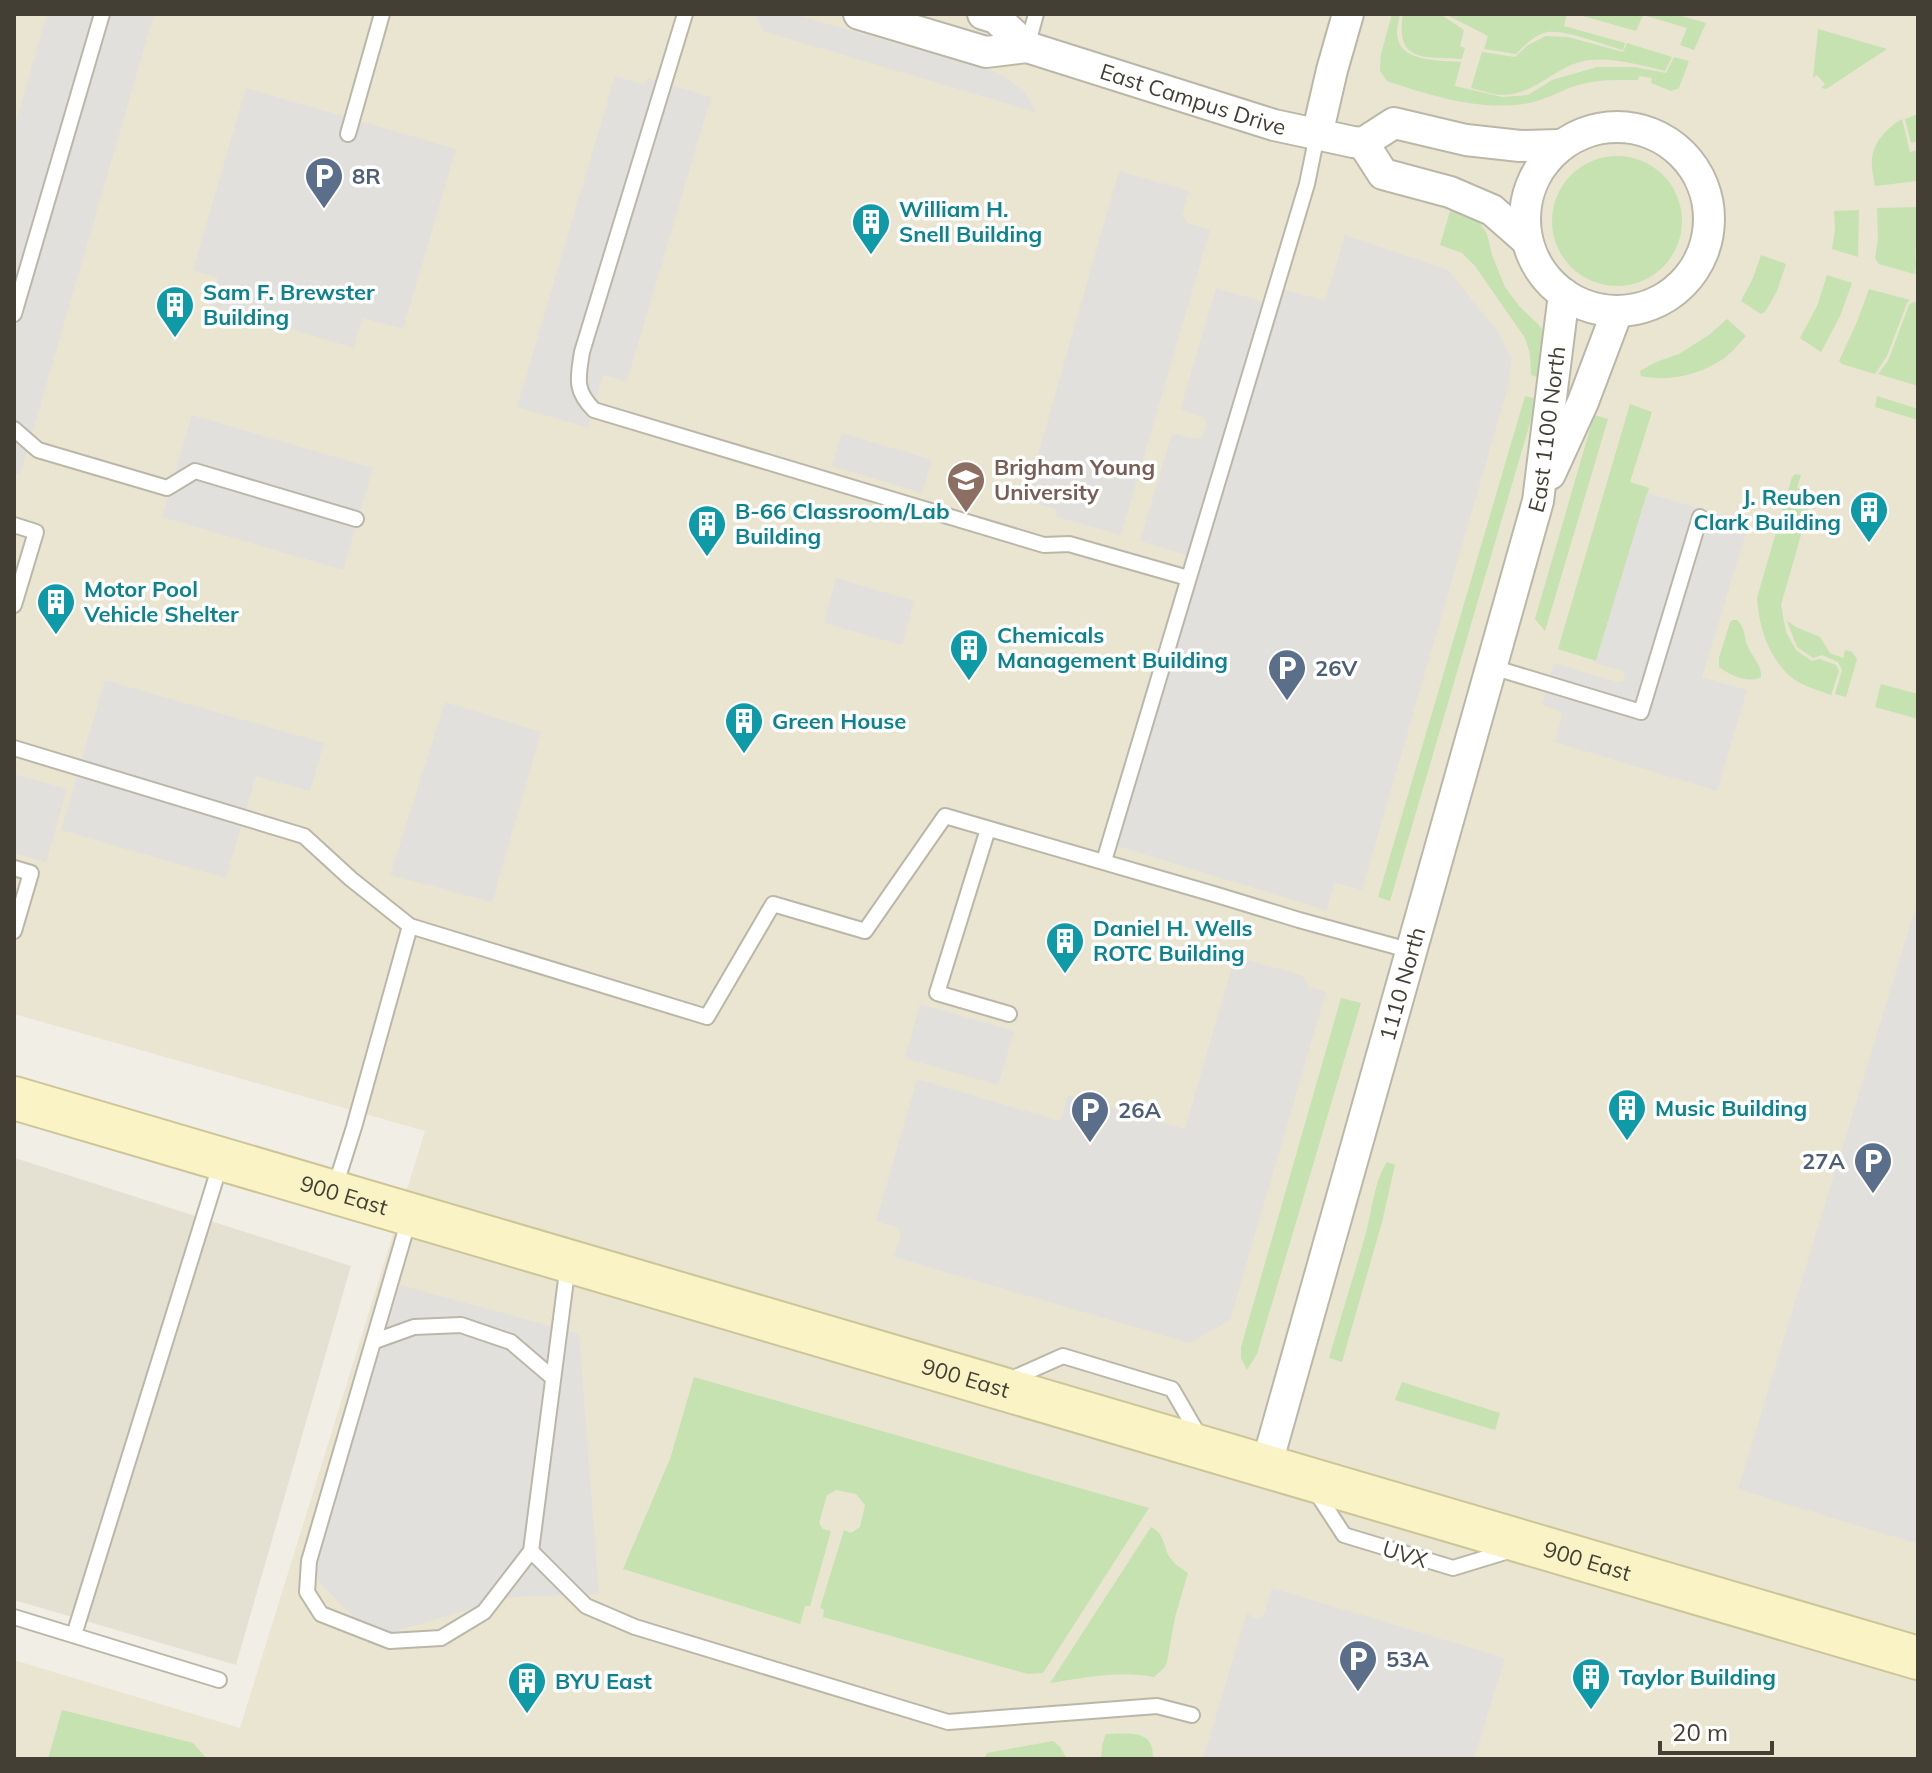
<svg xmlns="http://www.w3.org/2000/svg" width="1932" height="1773" font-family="Mulish,sans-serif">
<rect width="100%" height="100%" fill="#f1efe5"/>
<path fill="#e4e1d3" d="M15,1158L351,1266L236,1665L14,1600V1163Z"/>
<path fill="#e9e5d0" d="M14,14H1918V1759H14V1660L240,1728L425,1131L14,1014Z"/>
<g fill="#c6e2b1">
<path d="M1392,14H1400C1399,20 1397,27 1397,33C1398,63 1439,60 1461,62L1455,86L1502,97L1528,95L1552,80L1597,67H1634L1666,73L1674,57L1689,61L1679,88L1671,91L1651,83L1652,78L1639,76L1638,80C1619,80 1600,79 1582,84C1564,88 1547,100 1529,103C1482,112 1432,96 1387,81L1380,71L1381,54Z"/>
<path d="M1403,14H1440L1464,30L1460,46L1465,48L1462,59C1425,56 1395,64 1403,14Z"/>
<path d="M1445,14H1567L1564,26L1625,43L1623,50C1605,45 1564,29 1547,32C1534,35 1525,45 1516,54L1484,49L1488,36Z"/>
<path d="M1583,14H1675L1706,23L1694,50L1680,45L1687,28L1643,15L1636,31L1583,16Z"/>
<path d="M1818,29L1887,49L1826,89L1821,88L1825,84L1817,75L1813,78Z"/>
<path d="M1546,36L1568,37L1623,52L1627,43L1672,57L1665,71C1638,65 1607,55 1580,62C1551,70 1533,96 1501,95C1492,95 1481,90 1471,88L1482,52L1515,57L1528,45Z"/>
<path d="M1918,114V141L1911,143L1905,119Z"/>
<path d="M1902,119L1910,152L1918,150V181L1875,186C1874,178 1871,168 1872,160C1873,142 1887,128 1902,119Z"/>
<circle cx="1617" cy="221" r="65"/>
<path d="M1918,207L1915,263L1918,243V275L1915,274L1916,265L1914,274L1879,264L1875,258L1878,239L1877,208Z"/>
<path d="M1451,208L1465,213L1479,222L1487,234L1492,255L1505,287L1519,306L1538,324L1547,336L1543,379L1531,375L1530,354L1525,338L1475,266L1462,253L1440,245Z"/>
<path d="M1859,210L1858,257L1832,249L1835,231L1834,211Z"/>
<path d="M1761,255L1786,264L1777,291L1765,312L1761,314L1741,301L1753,278Z"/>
<path d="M1827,275L1852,283L1840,316L1821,352L1800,338L1817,306Z"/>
<path d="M1869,289L1910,300L1907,303L1887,356L1875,374L1842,364L1839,361L1857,322Z"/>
<path d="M1913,302L1918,303V386L1878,374L1888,361L1909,305Z"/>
<path d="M1727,319L1746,336C1739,343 1732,353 1723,359C1699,375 1670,382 1641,376L1640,371L1656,362L1679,354L1709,335Z"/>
<path d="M1525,396L1537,399L1390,901L1378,897Z"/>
<path d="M1877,396L1918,409V420L1875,407Z"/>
<path d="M1630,404L1652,412L1630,482L1649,488L1596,661L1558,649Z"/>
<path d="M1594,415L1608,419L1545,631L1535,619Z"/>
<path d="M1795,474L1801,475L1797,488L1813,493L1781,605L1786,632L1796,650L1812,661L1820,659L1836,665L1839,671L1831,695C1818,690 1802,686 1791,677C1768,657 1759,627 1757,598L1792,477Z"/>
<path d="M1733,620H1737C1745,627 1744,636 1747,645C1752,657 1762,665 1761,677C1750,684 1729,675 1719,667V658L1730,622Z"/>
<path d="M1787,621L1796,627L1820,637L1830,653L1843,658L1845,650L1852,652L1857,659L1846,697L1835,694L1842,670L1838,662L1822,655L1813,658L1797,647Z"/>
<path d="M1881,684L1918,694V719L1875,707Z"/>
<path d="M1341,998L1361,1003L1257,1354L1247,1370L1241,1358V1347Z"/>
<path d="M1387,1162L1395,1165L1382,1222L1342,1362L1329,1358C1341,1316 1354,1275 1366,1233C1372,1210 1374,1182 1387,1162Z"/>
<path d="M694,1377L1149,1508L1043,1673L1028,1674L823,1617L824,1610L820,1608L844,1530L851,1533L860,1527L865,1505L856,1494L836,1490L827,1495L819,1523L823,1529L831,1531L810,1606H805L800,1624L623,1569L670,1459Z"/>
<path d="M1402,1382L1500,1413L1495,1430L1395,1400Z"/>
<path d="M1151,1527C1167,1535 1162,1549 1172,1560C1176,1566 1183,1569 1188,1573L1175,1617L1167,1662L1164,1668L1154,1677C1120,1670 1084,1678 1050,1683Z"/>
<path d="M62,1710L193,1743L207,1759H48Z"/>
<path d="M1106,1734C1129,1734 1154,1728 1153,1759H1101L1102,1745Z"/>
<path d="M1053,1741L1060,1747L1067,1759H984L987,1753Z"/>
</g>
<g fill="#e2e0dd">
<path d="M47,14H154L20,475L14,473V129Z"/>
<path d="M755,14H793L995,72L1011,81L1025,93L1036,112L763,31Z"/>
<path d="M615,76L645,85L648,78L711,97L627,381L603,375L588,428L517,407Z"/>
<path d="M246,88L456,149L403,329L362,318L354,348L209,305L218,278L193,270Z"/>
<path d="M1119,171L1189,191L1182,215L1188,223L1210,230L1121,535L1057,517L1055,509L1025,500Z"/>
<path d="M1345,235L1448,270L1499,333L1512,358L1508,387L1362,890L1335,883L1326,910L1114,845L1199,559L1140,541L1172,433L1196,439L1203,436L1207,422L1203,417L1180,410L1216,288L1274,305L1279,288L1325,301Z"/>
<path d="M192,415L373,468L343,570L162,517Z"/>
<path d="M842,433L932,460L922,493L832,466Z"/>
<path d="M1647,493L1749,523L1702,677L1747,690L1717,791L1555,742L1562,714L1557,710L1542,705L1554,663L1617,682L1623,681L1625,678L1623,671L1596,663V661Z"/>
<path d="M836,578L914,601L902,645L824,623Z"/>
<path d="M105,680L324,743L310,791L256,776L226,878L61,830Z"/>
<path d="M445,702L541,732L492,902L390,875Z"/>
<path d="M14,774L67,789L46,862L14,853Z"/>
<path d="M1918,900V1544L1738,1489Z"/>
<path d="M1235,956L1303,976L1309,987L1326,992L1230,1320L1190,1343L894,1257L901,1235L896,1227L876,1221L917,1079L1060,1121L1068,1095L1185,1129Z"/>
<path d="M920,1004L1014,1031L998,1085L905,1058Z"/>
<path d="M400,1285L579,1334L599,1594L512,1597L373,1638L312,1574Z"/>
<path d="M1272,1588L1505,1658L1474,1759H1203L1247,1612L1254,1619L1263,1617Z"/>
</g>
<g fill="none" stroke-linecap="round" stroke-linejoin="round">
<defs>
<g id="lane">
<path d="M685,14L582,352C578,378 574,390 594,410L1044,545L1069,544L1188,578"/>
<path d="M1027,47L1036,14"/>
<path d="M348,134L382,14"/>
<path d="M14,314L102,14"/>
<path d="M14,429L38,450L167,488L195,471L356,519"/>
<path d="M14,525L36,532L14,605"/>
<path d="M1492,667L1641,712L1700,517"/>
<path d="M14,748L304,836L351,879L410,926L707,1017L773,904L865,931L945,816L1217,895L1299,920L1412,951"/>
<path d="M988,829L937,993L1009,1014"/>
<path d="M1104,861L1307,184L1317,135"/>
<path d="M14,868L31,873L14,931"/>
<path d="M335,1187L354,1127L410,926"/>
<path d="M409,1219L309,1561L307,1592L321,1614L390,1641L441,1638L484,1612L531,1551L568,1264"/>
<path d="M375,1341L414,1327L461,1325L511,1342L553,1378"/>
<path d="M1009,1380L1063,1356L1172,1389L1201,1439"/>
<path d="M1314,1489L1344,1535L1453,1568L1512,1550"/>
<path d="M531,1551L586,1606L635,1627L948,1722L1157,1706L1192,1715"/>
<path d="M14,1617L219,1680"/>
<path d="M74,1635L221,1162"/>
</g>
<g id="street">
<path id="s1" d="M859,14L986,52L1027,47L1274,125L1353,142L1363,143L1394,123L1466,140L1520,146L1560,145"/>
<path d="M983,14L996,18L1027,47"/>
<circle cx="1617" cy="219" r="92"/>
<path d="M1317,135L1332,70L1348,14"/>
<path d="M1363,143L1383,174L1450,192L1492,210L1524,238"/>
<path d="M1550,474L1583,402L1617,312"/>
<path id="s2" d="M1266,1467L1538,501L1564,294"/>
</g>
<g id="secondary">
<path id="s3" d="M14,1098L1918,1658"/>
</g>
</defs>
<use href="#lane" stroke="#bbb7a8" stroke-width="18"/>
<use href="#street" stroke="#bbb7a8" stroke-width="34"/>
<use href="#secondary" stroke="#cdc498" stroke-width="46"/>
<use href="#lane" stroke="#fff" stroke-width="14"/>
<use href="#street" stroke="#fff" stroke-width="30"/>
<use href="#secondary" stroke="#f9f3c6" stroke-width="42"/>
</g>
<defs>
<symbol id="parking-pin" viewBox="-11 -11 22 30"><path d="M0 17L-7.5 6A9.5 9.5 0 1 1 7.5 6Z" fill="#5c6f8a" stroke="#fff"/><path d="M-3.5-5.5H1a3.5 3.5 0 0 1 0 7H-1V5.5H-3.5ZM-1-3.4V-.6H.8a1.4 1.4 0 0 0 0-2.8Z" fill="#fff"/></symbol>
<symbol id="building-pin" viewBox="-11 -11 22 30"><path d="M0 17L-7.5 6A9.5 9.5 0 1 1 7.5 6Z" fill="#0f9aa8" stroke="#fff"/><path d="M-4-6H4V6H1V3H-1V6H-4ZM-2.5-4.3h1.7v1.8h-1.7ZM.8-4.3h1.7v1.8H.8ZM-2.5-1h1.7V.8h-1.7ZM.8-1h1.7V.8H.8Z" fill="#fff"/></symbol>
<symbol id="university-pin" viewBox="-11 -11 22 30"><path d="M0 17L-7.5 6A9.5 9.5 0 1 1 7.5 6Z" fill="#8d6e63" stroke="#fff"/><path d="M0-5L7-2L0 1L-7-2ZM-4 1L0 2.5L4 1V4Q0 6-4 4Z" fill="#fff"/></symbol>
</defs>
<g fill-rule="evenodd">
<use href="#parking-pin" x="302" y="154" width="44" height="60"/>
<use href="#building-pin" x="849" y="200" width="44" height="60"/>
<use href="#building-pin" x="153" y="283" width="44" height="60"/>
<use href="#university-pin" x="944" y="458" width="44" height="60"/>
<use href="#building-pin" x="1847" y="488" width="44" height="60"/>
<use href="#building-pin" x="685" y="502" width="44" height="60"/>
<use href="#building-pin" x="34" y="580" width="44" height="60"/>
<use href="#building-pin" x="947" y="626" width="44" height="60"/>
<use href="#parking-pin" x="1265" y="646" width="44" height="60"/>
<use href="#building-pin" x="722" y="699" width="44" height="60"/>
<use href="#building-pin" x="1043" y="919" width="44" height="60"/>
<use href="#building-pin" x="1605" y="1086" width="44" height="60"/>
<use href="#parking-pin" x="1068" y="1088" width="44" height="60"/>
<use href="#parking-pin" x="1851" y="1139" width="44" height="60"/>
<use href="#parking-pin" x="1336" y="1637" width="44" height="60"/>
<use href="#building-pin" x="1569" y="1655" width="44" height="60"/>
<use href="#building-pin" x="505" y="1659" width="44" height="60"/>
</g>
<g text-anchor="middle" stroke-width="7" stroke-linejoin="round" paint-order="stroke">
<g font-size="22" fill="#433f35" stroke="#fff">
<text dy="8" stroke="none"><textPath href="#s1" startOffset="348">East Campus Drive</textPath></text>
<text dy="8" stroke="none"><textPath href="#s2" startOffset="1076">East 1100 North</textPath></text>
<text dy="8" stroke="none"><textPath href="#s2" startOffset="502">1110 North</textPath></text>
<text dy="8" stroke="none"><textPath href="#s3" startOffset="344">900 East</textPath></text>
<text dy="8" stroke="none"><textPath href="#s3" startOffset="992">900 East</textPath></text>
<text transform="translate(1405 1554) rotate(17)" y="8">UVX</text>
<text dy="8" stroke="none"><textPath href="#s3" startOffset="1640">900 East</textPath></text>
</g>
<g font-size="22" font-weight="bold" fill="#4e5e75" stroke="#fff" text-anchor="start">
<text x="352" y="184">8R</text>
<text x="1315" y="676">26V</text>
<text x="1118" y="1118">26A</text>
<text x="1845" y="1169" text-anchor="end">27A</text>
<text x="1386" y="1667">53A</text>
</g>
<g font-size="22" font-weight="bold" fill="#0d838f" stroke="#fff" text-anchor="start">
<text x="899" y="217">William H.<tspan x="899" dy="25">Snell Building</tspan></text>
<text x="203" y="300">Sam F. Brewster<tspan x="203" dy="25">Building</tspan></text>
<text x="1841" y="505" text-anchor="end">J. Reuben<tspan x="1841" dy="25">Clark Building</tspan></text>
<text x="735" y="519">B-66 Classroom/Lab<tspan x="735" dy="25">Building</tspan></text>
<text x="84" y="597">Motor Pool<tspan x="84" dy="25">Vehicle Shelter</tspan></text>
<text x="997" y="643">Chemicals<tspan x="997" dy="25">Management Building</tspan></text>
<text x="772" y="729">Green House</text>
<text x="1093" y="936">Daniel H. Wells<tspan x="1093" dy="25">ROTC Building</tspan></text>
<text x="1655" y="1116">Music Building</text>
<text x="1619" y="1685">Taylor Building</text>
<text x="555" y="1689">BYU East</text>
</g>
<g font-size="22" font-weight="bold" fill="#785e54" stroke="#fff" text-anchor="start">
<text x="994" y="475">Brigham Young<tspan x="994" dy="25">University</tspan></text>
</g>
</g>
<rect width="1932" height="1773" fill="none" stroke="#433f35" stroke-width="32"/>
<path d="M1660 1741v12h112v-12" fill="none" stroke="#433f35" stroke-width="4"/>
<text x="1672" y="1741" font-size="24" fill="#433f35" stroke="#ffffff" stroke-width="6" paint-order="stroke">20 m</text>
</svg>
